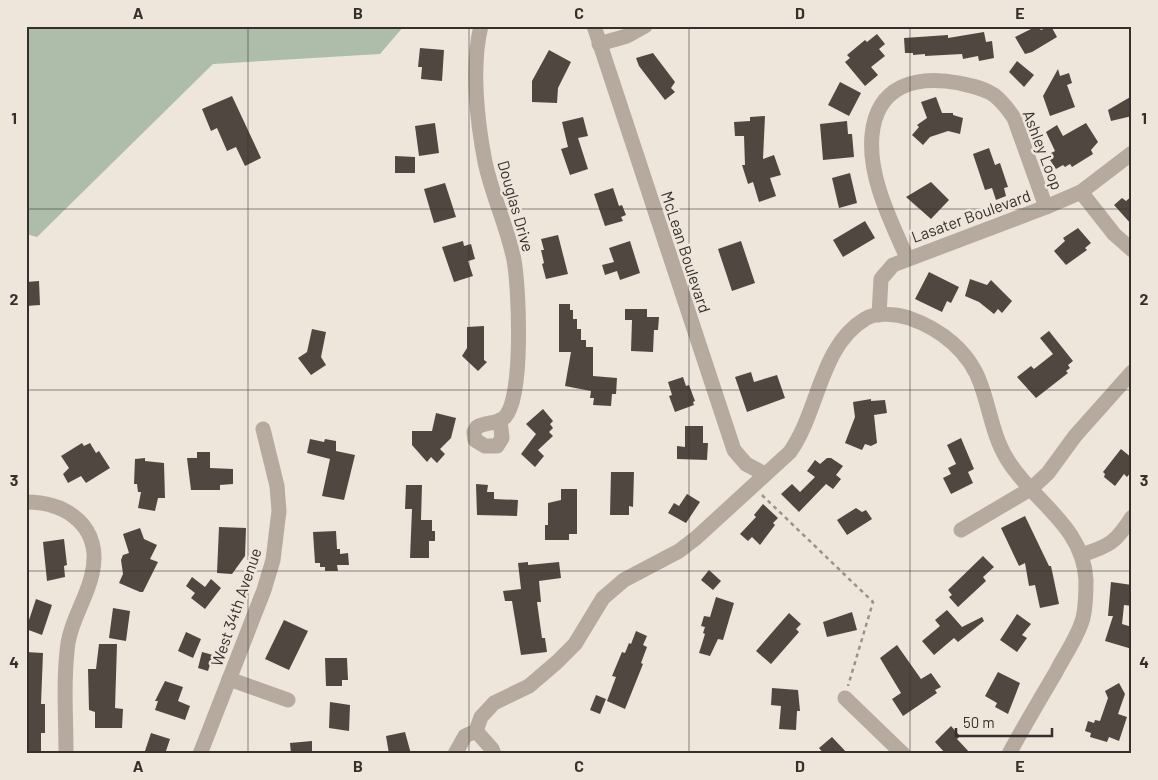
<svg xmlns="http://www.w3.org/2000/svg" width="1158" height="780" font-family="Barlow,sans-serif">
<rect width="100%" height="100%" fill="#eee5db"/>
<path fill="#aebdaa" d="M26,26H404L380,54L213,64L37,237L26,234Z"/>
<g fill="#504840">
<path d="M1037,26L1041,30L1051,26L1057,37L1032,52L1025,54L1015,37Z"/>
<path d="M984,32L986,42L992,41L994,58L979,61L978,56L963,59L962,54L925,56V54L913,55V53H905L904,38L948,35V38Z"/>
<path d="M877,34L885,44L879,49L885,56L871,67L878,75L865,86L845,62L850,58L847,55L865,40L867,42Z"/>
<path d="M420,48L444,50L442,81L421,79L422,67H418Z"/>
<path d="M549,50L571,62L558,88L557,103L532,102V81Z"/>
<path d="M653,53L675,82L671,88L675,92L665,100L639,66L636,58Z"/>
<path d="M1017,61L1034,75L1024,87L1009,72Z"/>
<path d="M1058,69L1060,76L1069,73L1072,83L1067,85L1075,107L1050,116L1043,96Z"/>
<path d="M840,82L861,93L849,116L828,105Z"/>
<path d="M232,96L261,158L245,166L236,147L227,151L217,128L211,131L202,109Z"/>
<path d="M1132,96V116L1111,121L1108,110Z"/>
<path d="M936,97L942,113H953V115L963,118L960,134L948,131L930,137L923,145L912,135L919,127L917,125L927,118L921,102Z"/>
<path d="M765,116L763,159L774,155L781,175L770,178L776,196L759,202L753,182L748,184L742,165H745L744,136H735L734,122L750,121V117Z"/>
<path d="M583,117L588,136L578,138L588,169L570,175L561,149L568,147L562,122Z"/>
<path d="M847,121L848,134H852L854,157L823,160L820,124Z"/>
<path d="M435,123L439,153L419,156L415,126Z"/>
<path d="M1086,123L1098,142L1091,150L1093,154L1072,167L1070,164L1065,167L1063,165L1056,169L1050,160L1053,158L1051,153L1055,151L1046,132L1057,125L1063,136Z"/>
<path d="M989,148L995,165L1000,163L1008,187L1004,188L1006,196L996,200L992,188L985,190L973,154Z"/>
<path d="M395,156L415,157V173H395Z"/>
<path d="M850,173L857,203L839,208L832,178Z"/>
<path d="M931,182L949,200L931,219L906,197Z"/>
<path d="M445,183L456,217L434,223L424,189Z"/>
<path d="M613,188L619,206L622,205L626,215L621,217L623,221L605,226L594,194Z"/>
<path d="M1132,196V225L1114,205L1122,198L1126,201Z"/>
<path d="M865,221L875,238L843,257L833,240Z"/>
<path d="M1078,228L1091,243L1085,248L1087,250L1066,265L1054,251L1065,241L1063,238Z"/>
<path d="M558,235L568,274L546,279L542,264L544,263L541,250H544L541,239Z"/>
<path d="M463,241L464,246L471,244L475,259L468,261L473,276L454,282L442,247Z"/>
<path d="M630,241L640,273L620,280L617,271L605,275L602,265L614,262L609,248Z"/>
<path d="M741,241L755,283L732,291L718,249Z"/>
<path d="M929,272L959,287L951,303L947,301L942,312L915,299Z"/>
<path d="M970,279L987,285L991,280L1012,301L1002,313L998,309L994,314L979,302L965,296Z"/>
<path d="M39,281L40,305L26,306V282Z"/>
<path d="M559,304H570V310H573V319H577V329H581V340H586V347H593V376L617,378L616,394H612L611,406L593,405L594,398H590L591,391L565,386L571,352H559Z"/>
<path d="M625,309H647V317H659L658,330H654L653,352L631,351L632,320H625Z"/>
<path d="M484,326V360L487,362L478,371L462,356L467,348V327Z"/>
<path d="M312,329L326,332L321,357L326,365L311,375L298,358L307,352Z"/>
<path d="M1049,331L1073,361L1068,365L1070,368L1066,371L1068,373L1036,398L1017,377L1031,366L1034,369L1053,354L1040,338Z"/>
<path d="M751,372L754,382L777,375L785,398L747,412L735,377Z"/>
<path d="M683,377L686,386L689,385L695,401L693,402L694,405L675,412L669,396L672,395L668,382Z"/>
<path d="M871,399V401L885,400L887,413L874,415L877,443L871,446L865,444L862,450L845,443L855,417L853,402Z"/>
<path d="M543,409L553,421L550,424L553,428L549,432L553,436L538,450L544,456L535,467L521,454L536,434L526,424Z"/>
<path d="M436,413L456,418L451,438L440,449L445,454L437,463L431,457L427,462L412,445V431H432Z"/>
<path d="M685,426H703V443H708L707,460L677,459V446L685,447Z"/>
<path d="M961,438L974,469L968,472L973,483L951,494L943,478L951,474L948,468L956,464L947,445Z"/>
<path d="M310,439L324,442L325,439L336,441V451L355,455L344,500L322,496L330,459L307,453Z"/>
<path d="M82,443L84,446L90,443L96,453L99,451L110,468L86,483L81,476L68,483L63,474L69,468L61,456Z"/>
<path d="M1121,449L1132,458V471L1127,477L1124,474L1115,486L1104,477L1105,474L1103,472Z"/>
<path d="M197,452H210V468L233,469V484L220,485V490H191L187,458H197Z"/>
<path d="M145,458V461L164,463L165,498H158L155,511L138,508L141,492H138L137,484H134L135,459Z"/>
<path d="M827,458H831L843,466L836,475L841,479L833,489L826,484L799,512L781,494L792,484L800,492L815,477L807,471L815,460L820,464Z"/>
<path d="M611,472H634L633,507L629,506V515H610Z"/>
<path d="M476,484L488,485L487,492H494V499L518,500L517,516L477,515Z"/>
<path d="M406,485H422L421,520H432V531H435V541H429V558H410L412,509H405Z"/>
<path d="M561,489H577V534H569V540H545V525H548V503L561,500Z"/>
<path d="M687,494L700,502L686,523L668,513L674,503L679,506Z"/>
<path d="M763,504L778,518L773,523L775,525L760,545L752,537L748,541L740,534L756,517L754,515Z"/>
<path d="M856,508L862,512L866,510L872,519L847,535L837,520Z"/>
<path d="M1025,516L1049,566H1051L1059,604L1040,608L1035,585L1029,586L1025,563L1019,566L1001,528Z"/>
<path d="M219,527L246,528L245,556L232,574L217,573Z"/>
<path d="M140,528L144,539L157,545L150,559L158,562L143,592H140L119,583L123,574L121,560L123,555L129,553L123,534Z"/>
<path d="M336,531L337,549H340V554L348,553L349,565H337L338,571H325V567H320V563H315L313,532Z"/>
<path d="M64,539L67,565L64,566L65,577L47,581L43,542Z"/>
<path d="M983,556L994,567L983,577L986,581L958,607L949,597L952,595L948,590Z"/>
<path d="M528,562V565L559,562L561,578L539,581L541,602H537L542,638H545L547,652L521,655L512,601H505L503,591L521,589L518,563Z"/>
<path d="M709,570L721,581L713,590L701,580Z"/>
<path d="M192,577L205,587L211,579L221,588L205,609L191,598L195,593L186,586Z"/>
<path d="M1111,582L1132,585V606L1124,605L1122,624L1132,627V649L1105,641L1113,616H1108Z"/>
<path d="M716,597L734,603L723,640L718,639L710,656L699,653L705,634L703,633L705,627L701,626L704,616L710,617Z"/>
<path d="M36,599L52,605L42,635L26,629Z"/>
<path d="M113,608L130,611L126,641L109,638Z"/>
<path d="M947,610L962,627L982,617L984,621L958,642L954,638L934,655L922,641L940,626L935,620Z"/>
<path d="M852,612L857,630L827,637L823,622Z"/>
<path d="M789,613L801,624L796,629L799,632L771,664L756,651Z"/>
<path d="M1017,614L1031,624L1022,635L1027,638L1017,652L1000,640Z"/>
<path d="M284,620L308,631L289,670L265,659Z"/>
<path d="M636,631L647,636L643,645L647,647L641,663L643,664L625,709L607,701L616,677L612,676L622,652L625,653L629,643L631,644Z"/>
<path d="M186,632L201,639L193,658L178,651Z"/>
<path d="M99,644H117L115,708L123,709L122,728H95V712L89,710L88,669H96Z"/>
<path d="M897,645L921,679L931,673L941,687L935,690L937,693L903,716L892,699L901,693L880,658Z"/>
<path d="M26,652L43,653L41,704H45V733H41V754H26Z"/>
<path d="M202,652L213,655L208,671L198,668Z"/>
<path d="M325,658H347L348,680H342V686H326Z"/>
<path d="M998,672L1020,683L1008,714L995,707L997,703L985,696Z"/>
<path d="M165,681L183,687L178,701L190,706L185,720L155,710L158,701H155Z"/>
<path d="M1119,683L1125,694L1118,714L1127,717L1119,741L1109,737L1107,742L1090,737L1091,733L1085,731L1088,721L1094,723L1095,720L1100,721L1108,698L1105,691Z"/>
<path d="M772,688L798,690L800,711H797L796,730L779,729L781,706L771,705Z"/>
<path d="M596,695L606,699L600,714L590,710Z"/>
<path d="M330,702L350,705L349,731L329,728Z"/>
<path d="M951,726L960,736L957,739L971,754H946L935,742Z"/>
<path d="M405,732L411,754H389L386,736Z"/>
<path d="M151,733L170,739L165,754H144Z"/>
<path d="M832,737L848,754H824L819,748Z"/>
<path d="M312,741V754H291L290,743Z"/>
</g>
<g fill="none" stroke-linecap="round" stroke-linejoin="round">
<path stroke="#99938c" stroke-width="2.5" stroke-dasharray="4 4" stroke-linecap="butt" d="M762,495L873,602L848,686"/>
<g stroke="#b5aa9d" stroke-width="15">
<path d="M481,26C471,66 477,121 485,162C492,195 507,226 514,260C519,288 524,397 505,417C498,424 485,422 477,427L474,432L475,440L485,446H497L502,438L500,420"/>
<path d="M594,26L734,450L746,464L765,474"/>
<path d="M599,44L627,36L645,26"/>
<path d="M1081,192L1114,234L1132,250"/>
<path d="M907,258C891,221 868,177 872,135C877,85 916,75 959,83C972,86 984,88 994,95C1003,102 1008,109 1014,118L1046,207"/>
<path d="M879,315L881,279L893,265L1046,207L1081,192L1132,153"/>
<path d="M26,502C68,502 103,528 92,574C87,598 72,618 68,643C63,679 66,717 66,754"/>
<path d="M961,530L1032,488L1048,473L1075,436L1132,372"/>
<path d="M1081,555C1110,546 1116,542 1132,517"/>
<path d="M229,679L288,700"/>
<path d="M845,698L903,754"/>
<path d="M476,731L492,749L494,754"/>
<path d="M200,754L264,590L273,560L279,511L277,486L263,429"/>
<path d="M455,754L465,736L476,731L481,717L494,703L529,686L557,662L575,644L603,598L624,580L679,551L696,538L790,452C819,411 820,346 865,319C876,312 897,314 909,318C941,329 970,352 981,385C990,410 993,436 1007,459C1033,502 1083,525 1086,580C1086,593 1086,606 1083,618C1078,637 1065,654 1056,672C1040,699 1024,726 1009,754"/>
</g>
</g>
<path fill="none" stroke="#34312d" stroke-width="1" stroke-opacity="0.55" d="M248,26V754M469,26V754M689,26V754M910,26V754M26,209H1132M26,390H1132M26,571H1132"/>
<g text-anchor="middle" stroke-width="5" stroke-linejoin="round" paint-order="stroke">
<g font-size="16" fill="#34312d" stroke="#eee5db">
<text transform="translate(1043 150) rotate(69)" y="6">Ashley Loop</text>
<text transform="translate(516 206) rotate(74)" y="6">Douglas Drive</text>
<text transform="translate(971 216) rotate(-20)" y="6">Lasater Boulevard</text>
<text transform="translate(686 252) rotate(72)" y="6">McLean Boulevard</text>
<text transform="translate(236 607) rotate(-71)" y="6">West 34th Avenue</text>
</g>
</g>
<rect width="1158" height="780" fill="none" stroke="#eee5db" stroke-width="55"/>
<path d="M956 728v8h96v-8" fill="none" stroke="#34312d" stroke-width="2.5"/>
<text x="963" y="728" font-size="15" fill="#34312d" stroke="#eee5db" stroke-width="4" paint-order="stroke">50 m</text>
<rect x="28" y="28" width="1102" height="724" fill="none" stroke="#34312d" stroke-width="2"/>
<g font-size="16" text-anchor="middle" font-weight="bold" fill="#34312d">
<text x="138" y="19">A</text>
<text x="358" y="19">B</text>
<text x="579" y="19">C</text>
<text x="800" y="19">D</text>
<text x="1020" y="19">E</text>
<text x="14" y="124">1</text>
<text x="1144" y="124">1</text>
<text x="14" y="305">2</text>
<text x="1144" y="305">2</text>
<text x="14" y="486">3</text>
<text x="1144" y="486">3</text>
<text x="14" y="668">4</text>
<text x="1144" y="668">4</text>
<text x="138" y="772">A</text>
<text x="358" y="772">B</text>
<text x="579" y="772">C</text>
<text x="800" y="772">D</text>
<text x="1020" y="772">E</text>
</g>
</svg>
